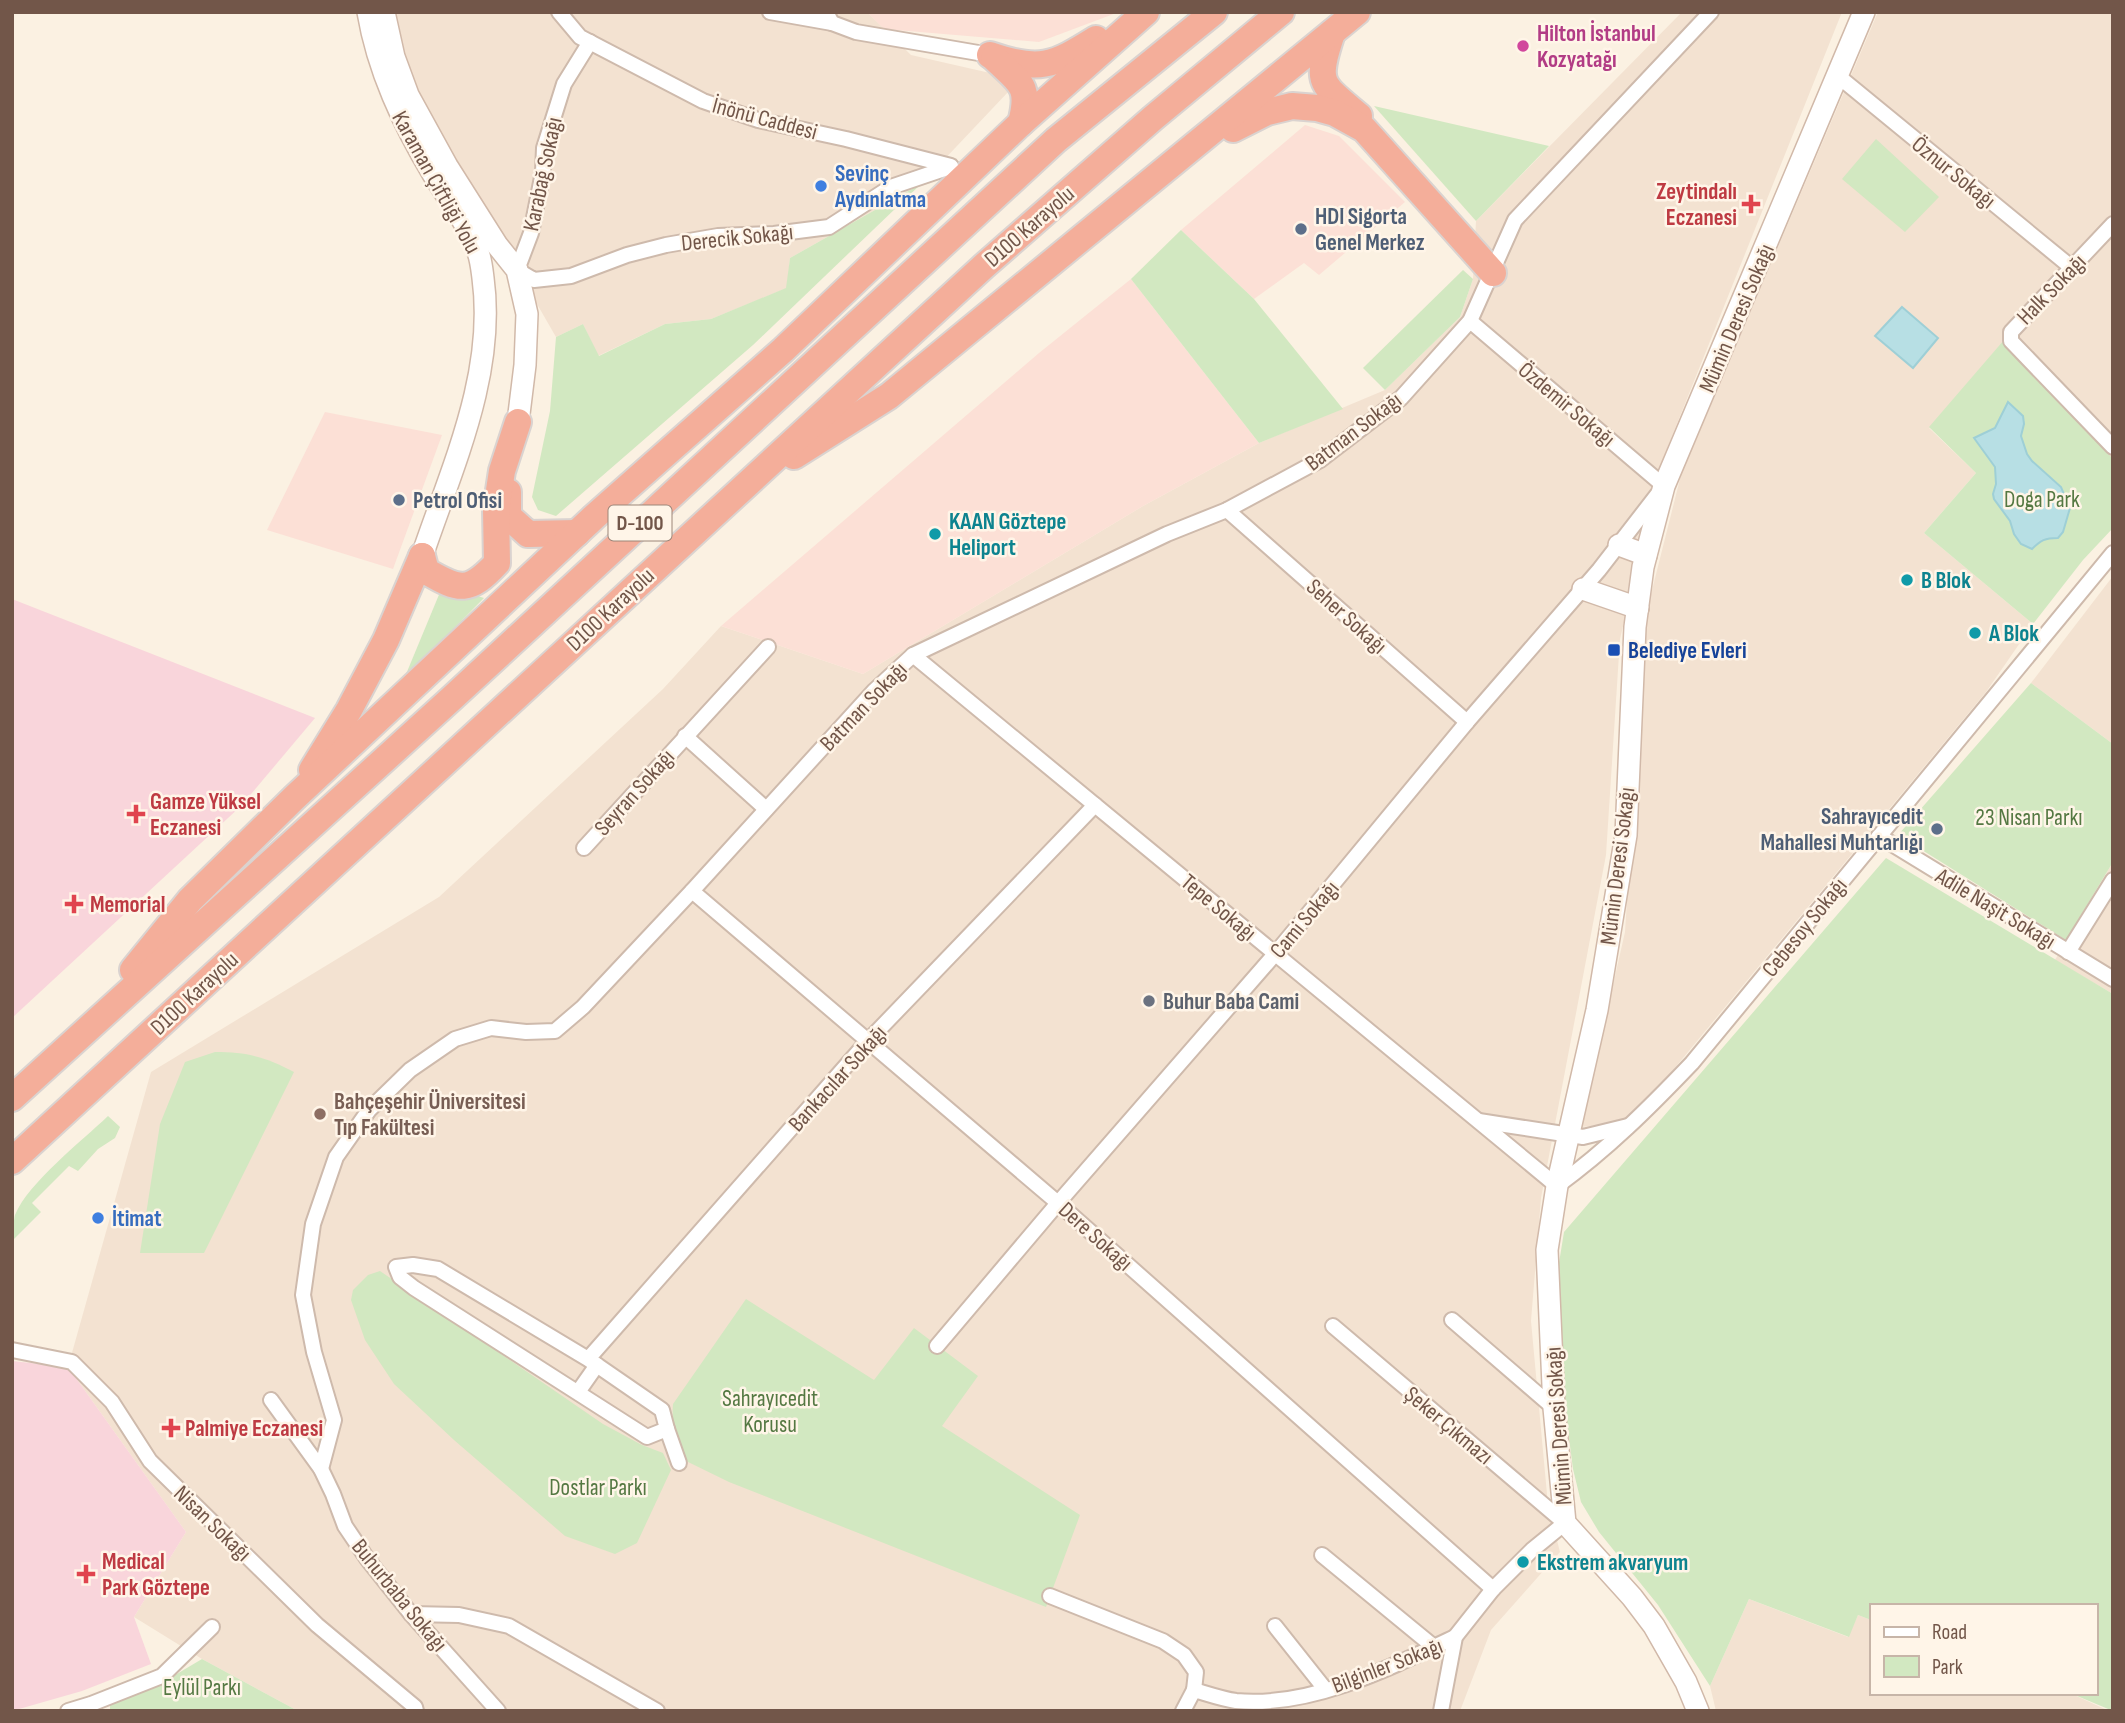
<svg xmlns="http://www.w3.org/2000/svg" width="2125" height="1723" font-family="'Sofia Sans Condensed',sans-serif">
<rect width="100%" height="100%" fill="#fbf1e2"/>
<g fill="#f3e2d1">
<path d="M382,12H867L911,55L990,73L1009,91L921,184L790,258L787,288L711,319L665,324L598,356L583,324L556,337L386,42Z"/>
<path d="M1682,12H1842L1662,461L1620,639L1606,855L1541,1198L1531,1321L1548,1505L1560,1552L1491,1630L1460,1711H298L202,1659L134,1617L186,1532L68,1367L151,1072L439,897L663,689L721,626L863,674L1143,506L1259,443L1385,390L1460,317L1473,279L1476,221Z"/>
<path d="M1878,12H2113V460L1929,428L1976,473L1924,533L2033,624L1986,692L1630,1122L1581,1127L1625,932L1645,618L1681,475Z"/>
<path d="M2113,576V744L2031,683Z"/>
<path d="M2113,862V994L2055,960Z"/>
<path d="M1749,1599L1848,1637L1858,1615L1871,1620V1693H2070L2109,1711H1716L1710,1686Z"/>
</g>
<g fill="#fce0d6">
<path d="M867,12H1119L1039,42L884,29Z"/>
<path d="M1305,125L1339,136L1405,202L1319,275L1304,263L1254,299L1181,230Z"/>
<path d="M1131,279L1259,443L1143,506L863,674L721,626L1039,353Z"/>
<path d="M325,412L442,435L393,569L267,530Z"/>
</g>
<g fill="#f9d5db">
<path d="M12,599L315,718L241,806L12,1018Z"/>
<path d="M12,1361L68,1367L186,1532L134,1617L151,1664L82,1691L12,1711Z"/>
</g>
<g fill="#d2e8c1">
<path d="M1374,106L1549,146L1476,221Z"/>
<path d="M1876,139L1939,197L1905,232L1842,179Z"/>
<path d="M921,184L753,345L556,516L538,510L532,497L550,411L556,337L583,324L599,356L665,324L711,319L786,288L790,258Z"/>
<path d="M1181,230L1254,299L1343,409L1259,443L1131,279Z"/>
<path d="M1463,270L1473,279L1460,317L1385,390L1363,368Z"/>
<path d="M2004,340L2113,459V528L2083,560L2033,624L1924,533L1976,473L1929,427Z"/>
<path d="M443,585L484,598L404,679Z"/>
<path d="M2031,683L2113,744V862L2066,940L1898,835Z"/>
<path d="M1886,858L2113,994V1711L2070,1693H2095V1606H1871V1620L1858,1615L1849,1637L1749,1599L1710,1686L1658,1605L1599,1532L1581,1502L1573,1469L1563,1392L1558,1269L1564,1232Z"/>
<path d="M215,1052C247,1052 266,1057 294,1072L204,1253H140L160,1124L185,1062Z"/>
<path d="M108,1116L120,1127L115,1138L98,1149L78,1171L69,1166L32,1203L41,1212L12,1241C12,1237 14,1218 15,1215C28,1183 82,1141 108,1116Z"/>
<path d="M380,1271L603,1424L642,1445L663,1453L671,1470L637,1543L615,1554L565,1536L454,1440L394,1384L365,1340L351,1300L353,1290L368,1275Z"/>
<path d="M746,1299L874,1380L914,1328L978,1376L942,1426L1080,1515L1046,1607L729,1482L684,1460C677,1441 671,1425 673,1404Z"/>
<path d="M202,1659L298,1711H110V1705L165,1681Z"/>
</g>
<g fill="#b7dfe4" stroke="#9ecfd6" stroke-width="2">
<path d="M1902,307L1938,338L1913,368L1875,336Z"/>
<path d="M2008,402L2023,416L2024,424L2021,436L2027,454L2032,461L2061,487L2070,508L2063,532L2058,538C2045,538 2041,540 2032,549L2021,544L2014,534L2010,521L1994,499L1993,494L1996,484L1995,467L1974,438L1995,428Z"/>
</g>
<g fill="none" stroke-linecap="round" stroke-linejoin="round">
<defs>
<g id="street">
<path d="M559,12L580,37L703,101L758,120L846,139L951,166"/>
<path d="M770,12L832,23"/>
<path d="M826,12L832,23L856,32L990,55"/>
<path d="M590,42L564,84L544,148L543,172L531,233L517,270L534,280L571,276L627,255L666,245L718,236L774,234L829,227L891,187L950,167"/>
<path d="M1838,76L2071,267"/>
<path d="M2113,224L2011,332V341L2113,447"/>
<path d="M1227,510L1467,722"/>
<path d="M913,655L1557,1186C1608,1149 1649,1108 1692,1063L2113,553"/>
<path d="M685,736L766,809"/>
<path d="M1879,836L2113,979"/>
<path d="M584,848L768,647"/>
<path d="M692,891L1058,1203L1493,1589"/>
<path d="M2068,952L2113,880"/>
<path d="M1479,1121L1583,1137L1628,1126"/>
<path d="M1452,1320L1554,1408"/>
<path d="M1333,1326L1565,1523L1532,1550L1493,1589L1455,1637L1441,1711"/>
<path d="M937,1346L1058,1203L1275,954L1467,722L1599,570L1664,486L1470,321"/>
<path d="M12,1350L72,1362L112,1402L150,1461L317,1625L415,1707L416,1711"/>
<path d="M588,1359L662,1410L667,1429L647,1437L414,1288L400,1277L396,1267L413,1265L438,1269L588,1359L867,1042L1095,805"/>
<path d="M578,1392L597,1365"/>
<path d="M271,1400L321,1469L333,1494L345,1526L368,1560L411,1614L498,1711"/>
<path d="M667,1429L679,1463"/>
<path d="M321,1469L334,1420L314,1352L303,1295L313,1224L336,1157L369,1110L410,1070L455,1039L491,1028L526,1032L555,1031L583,1007L692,891L874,691L913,655L1167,534L1227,510L1320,460L1401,398L1470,321L1515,220L1711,12"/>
<path d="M1322,1555L1434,1647"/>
<path d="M1050,1596L1163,1641L1184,1655L1196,1672L1194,1690"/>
<path d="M411,1614L459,1615L509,1626L657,1711"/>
<path d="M1275,1626L1325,1689"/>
<path d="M68,1711L91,1704L162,1676L212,1627"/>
<path d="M1183,1711L1194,1690C1208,1694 1222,1699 1236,1701C1310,1708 1390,1668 1455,1637"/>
</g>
<g id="secondary">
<path d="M368,12C378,71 403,123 433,174C449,200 468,224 478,252C481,260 482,270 483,278C496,374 452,467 422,556"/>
<path d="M384,12L394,57L408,95L447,166L497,245L517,270L527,314L525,365L518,422"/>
<path d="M1619,545L1646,555"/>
<path d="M1583,589L1638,608"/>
<path d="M1698,1711L1686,1682L1654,1626L1632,1597L1565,1523L1554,1408L1547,1250L1557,1186L1597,1010L1626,835L1635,627L1643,567L1664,486L1864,12"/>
</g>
<g id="highway">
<path d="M1332,33C1315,84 1320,83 1359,116"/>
<path d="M990,55C1039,72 1053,66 1096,39"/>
<path d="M994,58C1020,83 1031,85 1021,123"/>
<path d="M1233,129L1267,112L1292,106L1317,108L1335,113L1364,129L1493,273"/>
<path d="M794,456L889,396L1357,12"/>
<path d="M508,492V516L528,534L577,533"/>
<path d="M422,556L426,571C460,591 469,593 497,563L496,510L502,471L518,422"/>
<path d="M312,770L349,710L386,640L422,556"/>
<path d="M133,970L190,900L294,798L594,517L783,350L1021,123L1146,12"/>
<path d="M12,1098L451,699L1056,140L1214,12"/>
<path d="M12,1161L984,266L1153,118L1281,12"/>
</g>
</defs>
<use href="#street" stroke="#cebaac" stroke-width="18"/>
<use href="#secondary" stroke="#d1b9a9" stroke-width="24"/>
<use href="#highway" stroke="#dad3d0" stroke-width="30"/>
<use href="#street" stroke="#fff" stroke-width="14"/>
<use href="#secondary" stroke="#fff" stroke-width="21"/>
<use href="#highway" stroke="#f4ae9a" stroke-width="26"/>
</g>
<circle fill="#d1479c" stroke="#fff5e8" stroke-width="2.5" cx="1523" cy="46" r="7"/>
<g fill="#3f7fe0" stroke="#fff5e8" stroke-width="2.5">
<circle cx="821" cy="186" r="7"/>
<circle cx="98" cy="1218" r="7"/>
</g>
<g fill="#e0444e" stroke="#fff5e8" stroke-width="2.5">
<path d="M1747.5 193.5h7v7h7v7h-7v7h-7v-7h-7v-7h7z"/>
<path d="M132.5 803.5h7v7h7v7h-7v7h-7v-7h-7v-7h7z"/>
<path d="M70.5 893.5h7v7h7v7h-7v7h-7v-7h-7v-7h7z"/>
<path d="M167.5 1417.5h7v7h7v7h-7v7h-7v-7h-7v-7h7z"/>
<path d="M82.5 1563.5h7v7h7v7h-7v7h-7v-7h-7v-7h7z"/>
</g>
<g fill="#5c6f8a" stroke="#fff5e8" stroke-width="2.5">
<circle cx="1301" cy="229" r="7"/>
<circle cx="399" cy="500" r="7"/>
<circle cx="1937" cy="829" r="7"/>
</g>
<g fill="#0f9aa8" stroke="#fff5e8" stroke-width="2.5">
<circle cx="935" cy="534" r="7"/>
<circle cx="1907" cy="580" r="7"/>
<circle cx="1975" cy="633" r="7"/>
<circle cx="1523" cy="1562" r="7"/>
</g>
<rect fill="#1a4fb4" stroke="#fff5e8" stroke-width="2.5" x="1607" y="643" width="14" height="14" rx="3.5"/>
<circle fill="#6b7280" stroke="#fff5e8" stroke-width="2.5" cx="1149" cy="1001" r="7"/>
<circle fill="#8d6e63" stroke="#fff5e8" stroke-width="2.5" cx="320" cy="1114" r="7"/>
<g text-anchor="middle" stroke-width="5" stroke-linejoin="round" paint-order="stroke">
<rect fill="#fff5e8" stroke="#9c8679" stroke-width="2" x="608.5" y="505.5" width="63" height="35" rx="5"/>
<g font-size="21" font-weight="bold" fill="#725649">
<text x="640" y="530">D-100</text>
</g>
<g font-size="23" font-weight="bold" fill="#b23c85" stroke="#fff5e8" text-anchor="start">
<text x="1537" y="41">Hilton İstanbul<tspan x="1537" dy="26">Kozyatağı</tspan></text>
</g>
<g font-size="23" fill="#725649" stroke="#fff5e8">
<text transform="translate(765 118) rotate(15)" y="8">İnönü Caddesi</text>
<text transform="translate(1954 172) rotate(39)" y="8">Öznur Sokağı</text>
<text transform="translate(542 174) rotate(-78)" y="8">Karabağ Sokağı</text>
<text transform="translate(437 182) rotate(61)" y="8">Karaman Çiftliği Yolu</text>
<text transform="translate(1029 226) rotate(-41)" y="8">D100 Karayolu</text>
<text transform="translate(737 237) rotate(-6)" y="8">Derecik Sokağı</text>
<text transform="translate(2051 289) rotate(-46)" y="8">Halk Sokağı</text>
<text transform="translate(1736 318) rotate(-67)" y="8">Mümin Deresi Sokağı</text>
<text transform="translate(1567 404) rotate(40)" y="8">Özdemir Sokağı</text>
<text transform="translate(1353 431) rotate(-37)" y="8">Batman Sokağı</text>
<text transform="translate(610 609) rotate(-43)" y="8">D100 Karayolu</text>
<text transform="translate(1347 616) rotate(42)" y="8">Seher Sokağı</text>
<text transform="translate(863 706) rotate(-46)" y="8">Batman Sokağı</text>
<text transform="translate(634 792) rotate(-48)" y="8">Seyran Sokağı</text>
<text transform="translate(1617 866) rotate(-83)" y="8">Mümin Deresi Sokağı</text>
<text transform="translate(1219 907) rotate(40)" y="8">Tepe Sokağı</text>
<text transform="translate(1996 908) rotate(31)" y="8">Adile Naşit Sokağı</text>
<text transform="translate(1304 919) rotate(-50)" y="8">Cami Sokağı</text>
<text transform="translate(1804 927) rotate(-51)" y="8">Cebesoy Sokağı</text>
<text transform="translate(194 993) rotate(-43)" y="8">D100 Karayolu</text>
<text transform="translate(837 1078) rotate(-48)" y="8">Bankacılar Sokağı</text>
<text transform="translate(1096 1236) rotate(42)" y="8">Dere Sokağı</text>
<text transform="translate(1449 1425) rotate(40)" y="8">Şeker Çıkmazı</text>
<text transform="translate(1558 1426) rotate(-94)" y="8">Mümin Deresi Sokağı</text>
<text transform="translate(213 1523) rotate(44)" y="8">Nisan Sokağı</text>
<text transform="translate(400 1595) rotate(51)" y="8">Buhurbaba Sokağı</text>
<text transform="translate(1387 1665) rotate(-21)" y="8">Bilginler Sokağı</text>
</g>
<g font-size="23" font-weight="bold" fill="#366cbe" stroke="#fff5e8" text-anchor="start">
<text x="835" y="181">Sevinç<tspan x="835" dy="26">Aydınlatma</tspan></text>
<text x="112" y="1226">İtimat</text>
</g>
<g font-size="23" font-weight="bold" fill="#be3a42" stroke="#fff5e8" text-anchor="start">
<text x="1737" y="199" text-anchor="end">Zeytindalı<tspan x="1737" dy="26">Eczanesi</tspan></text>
<text x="150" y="809">Gamze Yüksel<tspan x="150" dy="26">Eczanesi</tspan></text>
<text x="90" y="912">Memorial</text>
<text x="185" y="1436">Palmiye Eczanesi</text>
<text x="102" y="1569">Medical<tspan x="102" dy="26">Park Göztepe</tspan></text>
</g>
<g font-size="23" font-weight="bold" fill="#4e5e75" stroke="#fff5e8" text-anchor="start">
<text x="1315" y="224">HDI Sigorta<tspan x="1315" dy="26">Genel Merkez</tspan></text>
<text x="413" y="508">Petrol Ofisi</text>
<text x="1923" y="824" text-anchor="end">Sahrayıcedit<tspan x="1923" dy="26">Mahallesi Muhtarlığı</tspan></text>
</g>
<g font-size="23" fill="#547842" stroke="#fff5e8">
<text x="2042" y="507">Doga Park</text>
<text x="2029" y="825">23 Nisan Parkı</text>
<text x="770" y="1406">Sahrayıcedit<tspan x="770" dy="26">Korusu</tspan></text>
<text x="598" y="1495">Dostlar Parkı</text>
<text x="202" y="1695">Eylül Parkı</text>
</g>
<g font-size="23" font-weight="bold" fill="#0d838f" stroke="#fff5e8" text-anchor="start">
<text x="949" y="529">KAAN Göztepe<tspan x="949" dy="26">Heliport</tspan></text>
<text x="1921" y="588">B Blok</text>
<text x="1989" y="641">A Blok</text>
<text x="1537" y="1570">Ekstrem akvaryum</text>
</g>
<g font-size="23" font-weight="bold" fill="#164399" stroke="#fff5e8" text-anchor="start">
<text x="1628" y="658">Belediye Evleri</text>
</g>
<g font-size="23" font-weight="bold" fill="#5b616d" stroke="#fff5e8" text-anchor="start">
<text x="1163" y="1009">Buhur Baba Cami</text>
</g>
<g font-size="23" font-weight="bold" fill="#785e54" stroke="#fff5e8" text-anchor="start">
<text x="334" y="1109">Bahçeşehir Üniversitesi<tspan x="334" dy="26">Tıp Fakültesi</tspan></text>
</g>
</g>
<rect width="2125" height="1723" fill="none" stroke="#725649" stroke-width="28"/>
<rect x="1870" y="1604" width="228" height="91" fill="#fff5e8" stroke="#c7b5a8" stroke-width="2"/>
<rect x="1884" y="1627" width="35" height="10" fill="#ffffff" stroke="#c7b5a8" stroke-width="2"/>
<text x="1932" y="1639" font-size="21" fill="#725649">Road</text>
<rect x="1884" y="1656" width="35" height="21" fill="#d2e8c1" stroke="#c7b5a8" stroke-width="2"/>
<text x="1932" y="1674" font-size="21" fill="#725649">Park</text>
</svg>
